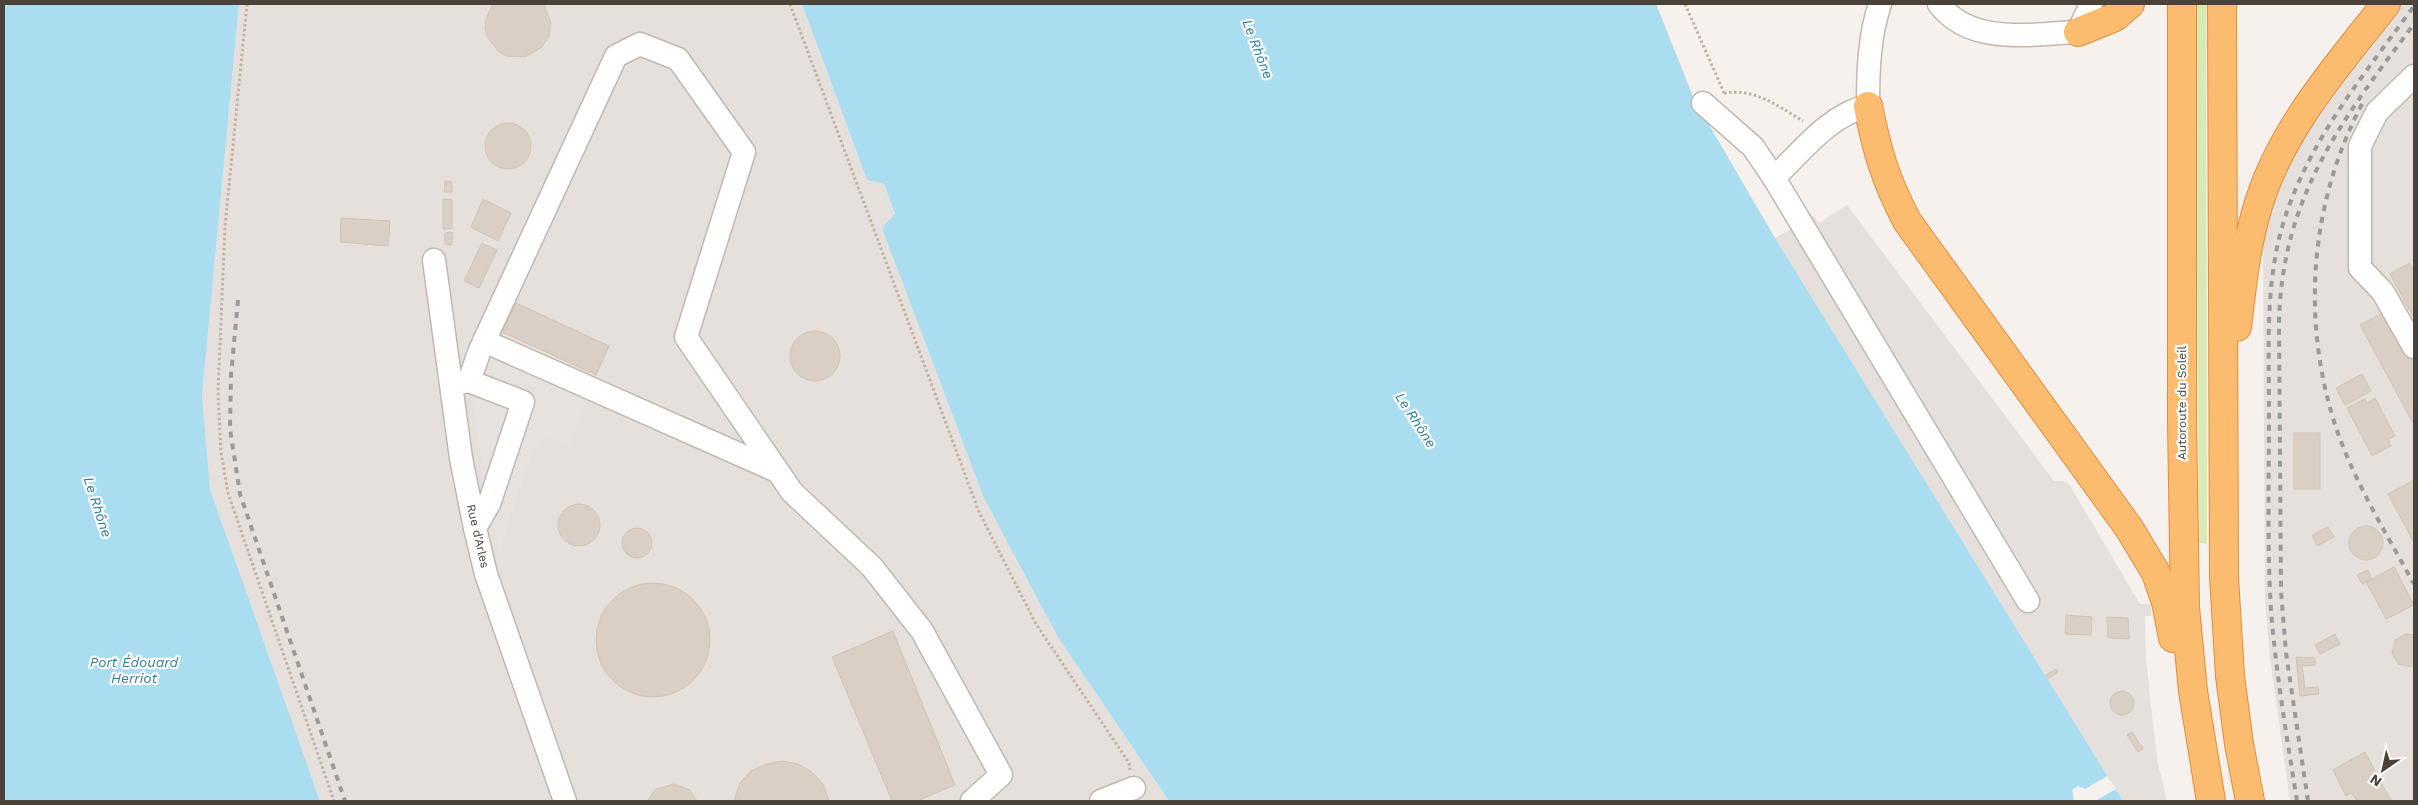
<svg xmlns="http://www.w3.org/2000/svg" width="2418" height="805" font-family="'Work Sans',sans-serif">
<rect width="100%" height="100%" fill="#f6f1ec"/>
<g fill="#e6e0dd">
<path d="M239,4H802L867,180L884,184L895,215L882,228L1059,639L1169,801H320L210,489L206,455L202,396Z"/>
<path d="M2401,4H2414V801H2290L2270,658L2265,602L2263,240L2265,223L2289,163L2318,113Z"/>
<path d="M1847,205L2054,481H2063L2069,484L2140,604H2151V616H2145L2146,659L2157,760L2167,801H2123L1775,238L1814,216L1819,223Z"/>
</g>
<path fill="#d8e9b5" d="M2195,4H2206L2207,544L2199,543Z"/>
<path fill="#e5e2e0" d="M464,343L589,399L568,446L548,437L532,453L499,550L485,486Z"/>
<g fill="#aaddf0">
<path d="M4,4H239L202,396L210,489L320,801H4Z"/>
<path d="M802,4H1656L1694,99L1775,238L2123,801H1169L1059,639L984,498L882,228L895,214L884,184L867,180Z"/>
</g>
<path fill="#f6f1ec" d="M2107,776L2116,789L2095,801H2074L2072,790L2078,786L2085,789Z"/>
<g fill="#dacfc4" stroke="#d2c3b4">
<path d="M493,4H544L551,23L549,36L542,47L525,57L507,56L499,52L488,38L485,29L486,19Z"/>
<circle cx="508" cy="146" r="23"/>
<path d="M445,181L452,182V192H444Z"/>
<path d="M443,199L452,200V229H443Z"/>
<path d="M483,199L511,213L498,241L471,227Z"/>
<path d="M341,218L390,221L388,246L340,242Z"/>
<path d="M452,232V245L445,244V233Z"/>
<path d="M482,243L497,250L479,288L464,281Z"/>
<path d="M2410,263L2414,271V318L2390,274Z"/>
<path d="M516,303L609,346L596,375L502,332Z"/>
<path d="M2390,309L2414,353V425L2360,325Z"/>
<circle cx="815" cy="356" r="25"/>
<path d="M2362,374L2371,391L2345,405L2336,388Z"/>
<path d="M2375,398L2395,436L2388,439L2391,446L2372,456L2347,408L2365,399L2367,403Z"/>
<rect x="2294" y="433" width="26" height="56"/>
<path d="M2414,480V543L2388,494Z"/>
<circle cx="579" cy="525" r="21"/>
<circle cx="2366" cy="543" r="17"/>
<path d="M2328,527L2334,537L2317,546L2312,535Z"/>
<circle cx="637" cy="543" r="15"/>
<path d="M2394,567L2414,605L2386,619L2366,582Z"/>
<path d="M2368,570L2372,579L2362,584L2357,575Z"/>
<circle cx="653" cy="640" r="57"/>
<path d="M2066,615L2092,617L2091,635L2065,634Z"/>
<path d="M2107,617L2128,618L2129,639L2108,638Z"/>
<path d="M893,631L955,785L917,801H892L832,657Z"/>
<path d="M2335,634L2340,644L2320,654L2315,645Z"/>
<path d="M2406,634L2414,635V665L2411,667L2398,664L2392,653L2395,640Z"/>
<path d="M2296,657L2315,658V665L2302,666L2305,688L2318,687L2319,694L2300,696Z"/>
<path d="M2056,669L2058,672L2048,679L2046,675Z"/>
<circle cx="2122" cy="703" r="12"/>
<path d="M2132,732L2143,749L2138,752L2127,735Z"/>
<path d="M2365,752L2391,801H2357L2352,793L2346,796L2333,770Z"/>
<path d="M782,761L798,764L812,772L823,784L829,801H734L740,783L751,771L766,764Z"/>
<path d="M674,784L690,790L697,801H647L656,789Z"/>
</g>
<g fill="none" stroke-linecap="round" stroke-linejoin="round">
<defs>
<g id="minor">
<path d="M1880,4C1869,36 1868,72 1868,106C1830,114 1801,152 1774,178L2028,601"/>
<path d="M1939,4C1971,46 2032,34 2078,32L2091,4"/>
<path d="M2414,76L2377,112L2360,146V268L2383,292L2414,347"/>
<path d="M1703,103L1753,147L1774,178"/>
<path d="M434,260L461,458L475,528L486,574L565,801"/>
<path d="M484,341L777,471"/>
<path d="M469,381L480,350L616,56L640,44L678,59L744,152L686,337L792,492L872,567L922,631L1001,775L972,801"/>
<path d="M454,384L469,381L523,402L489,504L475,528"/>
<path d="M1101,801L1134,788"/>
</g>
<g id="highway">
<path d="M2182,4V422L2185,607L2193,691L2211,801"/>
<path d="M2222,4L2224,577L2230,676L2239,744L2250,801"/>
<path d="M2078,32L2115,17L2130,4"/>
<path d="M1868,106C1877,151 1885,179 1907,221L2129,528L2156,573L2166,602L2173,638"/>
<path d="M2237,327C2242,286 2246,245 2258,206C2281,129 2337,66 2386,4"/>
</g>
</defs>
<use href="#minor" stroke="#c1b8ae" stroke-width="25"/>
<use href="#highway" stroke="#dd8e3f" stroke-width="30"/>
<g stroke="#c3b29f" stroke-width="3" stroke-dasharray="2.5 2.5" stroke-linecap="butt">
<path d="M247,4L225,226L218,392L221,452L228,493L334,801"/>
<path d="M790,4L979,512L1036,624L1129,763L1130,770"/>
<path d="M1685,4L1725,95"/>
<path d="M1724,93C1755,88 1778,106 1803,121"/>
</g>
<use href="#minor" stroke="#fff" stroke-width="22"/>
<use href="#highway" stroke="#fcbc70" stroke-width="28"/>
<g stroke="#9a9a9a" stroke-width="4" stroke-dasharray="6 6" stroke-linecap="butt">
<path d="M2362,104C2308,207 2300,329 2340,439C2359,489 2388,537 2414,584"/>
<path d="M238,300L231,375L230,429L240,494L345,801"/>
<path d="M2297,801C2287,738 2276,674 2271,610C2267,543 2269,475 2269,408C2269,347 2265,284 2283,224C2308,141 2364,75 2414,6"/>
<path d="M2308,801L2286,653L2281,591L2279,322C2282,196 2342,120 2414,24"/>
</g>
</g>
<g text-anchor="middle" stroke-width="4.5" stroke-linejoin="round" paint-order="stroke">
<g font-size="12" fill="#4a4139" stroke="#fff">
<text transform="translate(2182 403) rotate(-90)" y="4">Autoroute du Soleil</text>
<text transform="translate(478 536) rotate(77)" y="4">Rue d'Arles</text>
</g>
<g font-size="14" font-style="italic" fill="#2d7d9e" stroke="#fff">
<text transform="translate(1258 49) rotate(69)" y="5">Le Rhône</text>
<text transform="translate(1416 420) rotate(57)" y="5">Le Rhône</text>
<text transform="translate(98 507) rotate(72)" y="5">Le Rhône</text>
<text x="134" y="667">Port Édouard<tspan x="134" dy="16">Herriot</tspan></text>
</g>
</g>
<rect width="2418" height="805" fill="none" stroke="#4a4139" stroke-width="10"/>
<g transform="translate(2383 770) rotate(214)" stroke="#ffffff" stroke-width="4" paint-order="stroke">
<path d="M0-4L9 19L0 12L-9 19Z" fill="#4a4139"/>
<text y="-8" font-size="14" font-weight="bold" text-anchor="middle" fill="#4a4139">N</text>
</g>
</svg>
